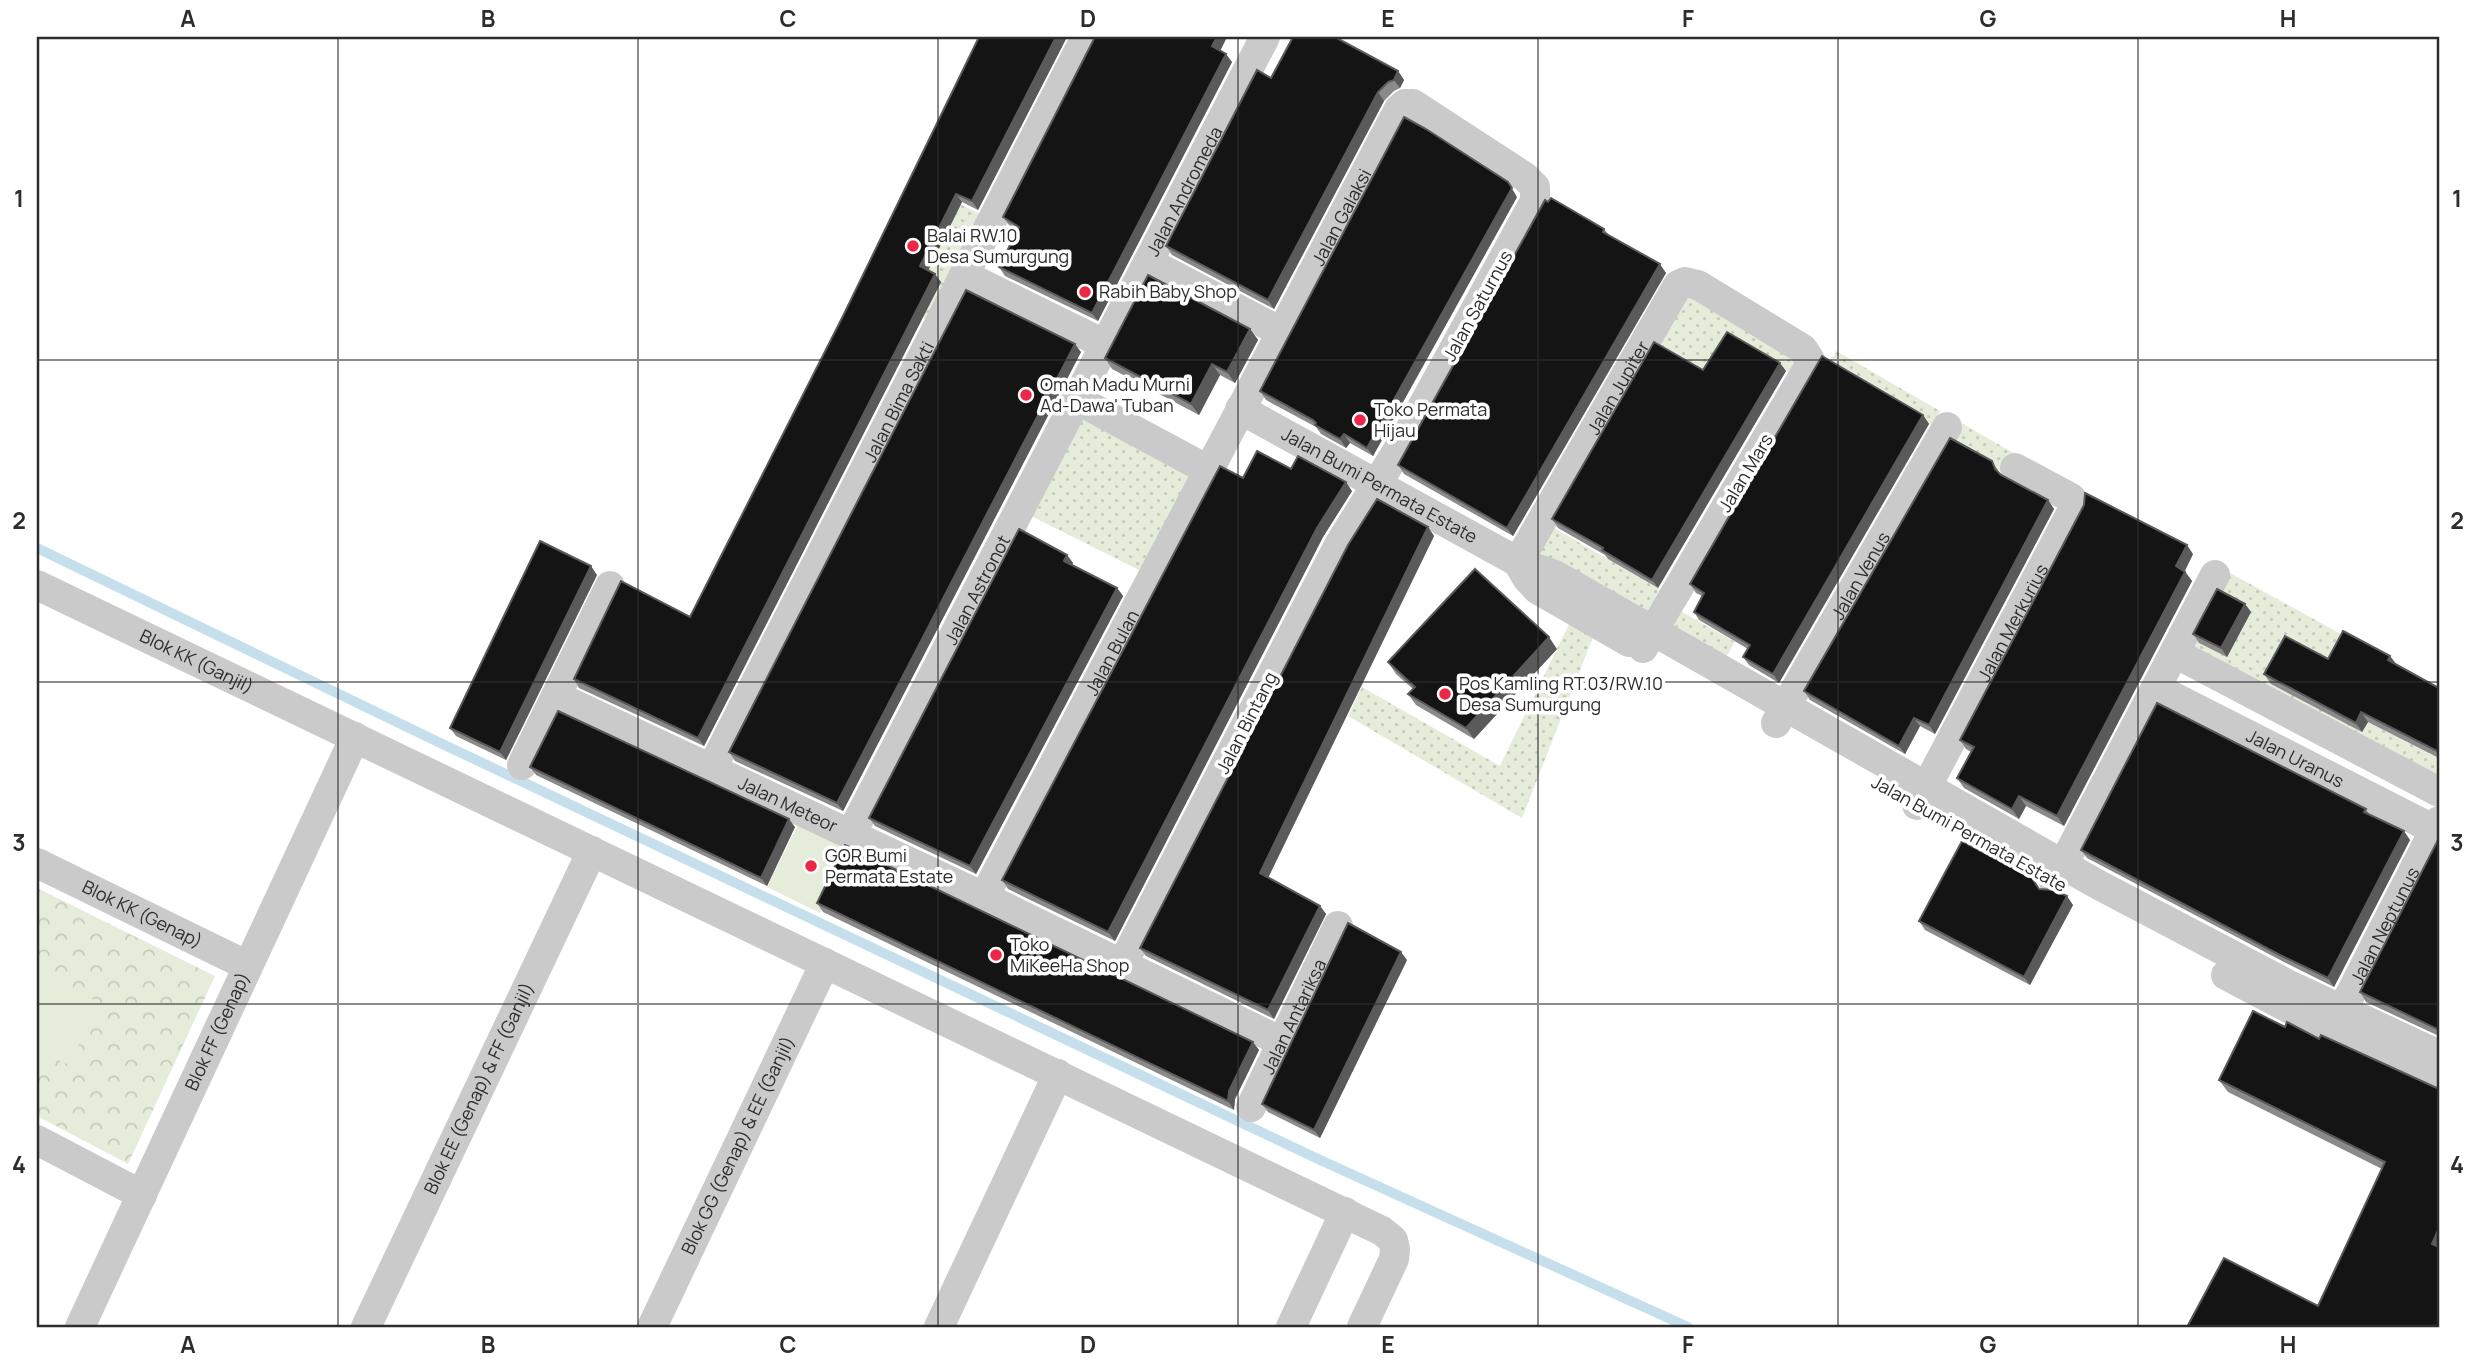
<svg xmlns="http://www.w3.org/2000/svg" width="2476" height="1364" font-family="Manrope,sans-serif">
<defs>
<pattern id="grass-dots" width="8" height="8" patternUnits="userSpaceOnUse" patternTransform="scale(1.75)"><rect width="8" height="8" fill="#e5ecda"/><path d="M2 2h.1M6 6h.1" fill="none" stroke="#c5cbbb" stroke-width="1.8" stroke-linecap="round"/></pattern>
<pattern id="park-crowns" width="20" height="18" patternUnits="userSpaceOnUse" patternTransform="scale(1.75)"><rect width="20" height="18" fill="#e5ecda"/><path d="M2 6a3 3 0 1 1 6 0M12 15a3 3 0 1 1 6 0" fill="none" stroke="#c5cbbb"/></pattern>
</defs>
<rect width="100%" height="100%" fill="#fff"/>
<g fill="url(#grass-dots)">
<path d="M917,183L984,216L932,322L864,289Z"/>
<path d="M1690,293L1799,357L1790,373L1732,340L1711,377L1658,347Z"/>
<path d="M1836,351L1940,411L1932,425L1828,365Z"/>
<path d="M1080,412L1196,473L1143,572L1027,514Z"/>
<path d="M1963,424L2073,487L2063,505L1951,443Z"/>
<path d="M1554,528L1660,589L1645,615L1540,553Z"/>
<path d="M2230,573L2439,688V778L2191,648Z"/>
<path d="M1677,609L1735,642L1725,659L1667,626Z"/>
<path d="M1572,618L1595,632L1522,818L1348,716L1362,687L1500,766Z"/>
</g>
<path fill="url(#park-crowns)" d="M37,888L215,976L128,1164L37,1116Z"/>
<g fill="#e5ecda">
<path d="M801,819L854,845L820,913L767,887Z"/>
<path d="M37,972L99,1002L69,1065L37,1050Z"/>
</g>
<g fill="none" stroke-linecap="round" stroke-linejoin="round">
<path stroke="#c5e0ec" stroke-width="10" d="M37,548L434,740L1318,1159L1688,1327"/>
<g stroke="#cacaca" stroke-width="30">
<path d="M1148,262L1281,332"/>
<path d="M964,275L1104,344"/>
<path d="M1076,399L1208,470"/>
<path id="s1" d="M1240,409L1518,562L1555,575L2097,884L2287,984L2439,1055"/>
<path id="s2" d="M1518,562L1678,285L1685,282L1698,285L1803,349L1810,360L1807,370L1643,648"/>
<path d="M1520,566L1527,578L1537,589L1629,642"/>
<path id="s3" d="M37,585L1382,1231L1393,1240L1395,1249L1394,1259L1362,1327"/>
<path d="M2175,653L2439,792"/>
<path id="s4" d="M2156,688L2435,830"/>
<path id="s5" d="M556,696L984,897L1282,1042"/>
<path id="s6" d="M1776,723L1947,427"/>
<path d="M522,765L610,586"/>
<path id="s7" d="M712,768L1086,37"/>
<path id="s8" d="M1917,805L2075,506L2071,498L2015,468"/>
<path id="s9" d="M851,834L1265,37"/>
<path id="s10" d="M37,863L248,966"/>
<path d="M2054,882L2215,575"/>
<path id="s11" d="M984,897L1399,109L1405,104H1413L1525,177L1535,187V201L1406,437L1339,545L1122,965"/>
<path d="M2226,975L2311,1020L2439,1079"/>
<path id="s12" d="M2332,1030L2439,821"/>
<path id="s13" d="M1251,1107L1338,926"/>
<path d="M37,1140L142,1195"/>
<path id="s14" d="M80,1327L355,737"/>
<path id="s15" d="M366,1327L592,851"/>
<path id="s16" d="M652,1327L825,963"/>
<path d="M939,1327L1058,1074"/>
<path d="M1291,1327L1345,1212"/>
</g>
</g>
<g fill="#8a8a8a">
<path d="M979,37H1067L978,210L962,202L928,270L941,282L704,746L579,688L574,679L690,617L843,316Z"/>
<path d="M1095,37H1227L1220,51L1232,62L1098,321L1005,276L999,267L1018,230L1009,225L1003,217Z"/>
<path d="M1398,71L1404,80L1400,88L1394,91L1384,101L1274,309L1172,255L1166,246L1271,78Z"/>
<path d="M1517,197L1373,456L1350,443L1346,448L1321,434L1316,427L1266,400L1260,391Z"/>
<path d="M1604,229L1609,235L1666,273L1513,536L1404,474L1398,465Z"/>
<path d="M1250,329L1258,340L1235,383L1220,375L1199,415L1112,369L1105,358Z"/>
<path d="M1081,352L843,811L735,761L729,752Z"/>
<path d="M1703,370L1786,371L1658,588L1608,559L1605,555L1558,528L1552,519Z"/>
<path d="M1923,415L1929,424L1779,683L1749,665L1743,657L1748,649L1699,620L1694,612L1702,596L1696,593L1690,584Z"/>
<path d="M1992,461L2001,475L2048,500L2054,509L1935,734L1920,726L1905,754L1810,700L1804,691Z"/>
<path d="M1291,469L1352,491L1323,537L1115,941L1008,889L1002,880L1243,478Z"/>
<path d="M1428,527L1434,536L1268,878L1320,906L1326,914L1274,1019L1146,956L1140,948Z"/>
<path d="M2193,554L2185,571L2192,581L2064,826L2026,806L2019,819L1964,788L1957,778L1971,752L1966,749L1960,740Z"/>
<path d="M1067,555L1073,563L1072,565L1117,588L1123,596L976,874L875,826L869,818Z"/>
<path d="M597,575L506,760L456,736L450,728Z"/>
<path d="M2245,604L2251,612L2227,657L2199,643L2193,634Z"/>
<path d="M1557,649L1474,739L1416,705L1408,694L1413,689L1396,674L1388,662Z"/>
<path d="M2390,656L2396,665L2439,688V758L2368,722L2362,732L2271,684L2264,674L2328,659Z"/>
<path d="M530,767L795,827L767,886L536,775Z"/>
<path d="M2366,809L2369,814L2410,840L2334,987L2284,962L2087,858L2081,850Z"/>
<path d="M2439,838V1036L2366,1002L2360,992Z"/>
<path d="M2039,889L2073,905L2030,985L1925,930L1919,921Z"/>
<path d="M817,903L1259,1050L1235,1099L1234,1110L823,912Z"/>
<path d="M1407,960L1320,1138L1268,1112L1262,1104Z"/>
<path d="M2285,1027L2423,1082L2318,1306L2382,1169L2228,1092L2219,1080Z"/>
</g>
<g fill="#5a5a5a">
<path d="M1056,37H1067L978,210L972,201Z"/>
<path d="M1217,37H1227L1218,55L1212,46Z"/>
<path d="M1226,54L1232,62L1098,321L1092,313Z"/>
<path d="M1398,71L1404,80L1400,88L1394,80Z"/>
<path d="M1378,92L1384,101L1274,309L1268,300Z"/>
<path d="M1508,182L1517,197L1373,456L1367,448Z"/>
<path d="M956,194L962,202L926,275L920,266Z"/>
<path d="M1660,264L1666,273L1513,536L1507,528Z"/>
<path d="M935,274L941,282L704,746L698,738Z"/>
<path d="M1250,329L1258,340L1235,383L1227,372Z"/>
<path d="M1075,344L1081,352L843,811L837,803Z"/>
<path d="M1780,363L1786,371L1658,588L1652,580Z"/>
<path d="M1212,364L1220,375L1199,415L1191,404Z"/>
<path d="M1923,415L1929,424L1779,683L1773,674Z"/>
<path d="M1344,434L1350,443L1346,448L1340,439Z"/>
<path d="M1346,482L1352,491L1323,537L1115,941L1108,932L1317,528Z"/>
<path d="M2048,500L2054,509L1935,734L1929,725Z"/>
<path d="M1428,527L1434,536L1266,882L1260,873Z"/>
<path d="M2187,545L2193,554L2182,576L2176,566Z"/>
<path d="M1067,555L1073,563L1070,569L1064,561Z"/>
<path d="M591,566L597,575L506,760L500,752Z"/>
<path d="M2185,572L2192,581L2064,826L2057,816Z"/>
<path d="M1117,588L1123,596L976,874L970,866Z"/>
<path d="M2245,604L2251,612L2227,657L2221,648Z"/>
<path d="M1549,637L1557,649L1474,739L1466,728Z"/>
<path d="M2390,656L2397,665L2388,660Z"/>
<path d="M2361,712L2368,722L2362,732L2356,723Z"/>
<path d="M1914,718L1920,726L1905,754L1899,746Z"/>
<path d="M2019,796L2026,806L2019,819L2012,809Z"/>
<path d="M789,819L795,827L767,886L761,878Z"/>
<path d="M2404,831L2410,840L2334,987L2328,978Z"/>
<path d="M2067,896L2073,905L2030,985L2024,977Z"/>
<path d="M1320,906L1326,914L1274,1019L1268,1010Z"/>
<path d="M1401,952L1407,960L1320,1138L1314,1130Z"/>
<path d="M1253,1042L1259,1050L1235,1099L1234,1110L1228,1101L1229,1091Z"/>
<path d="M2439,1228V1254L2432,1244Z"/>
</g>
<g fill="#141414" stroke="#5a5a5a" stroke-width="2">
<path d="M979,37H1056L972,201L956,194L920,266L935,274L698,738L574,679L621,581L690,617L843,316Z"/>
<path d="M1095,37H1217L1212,46L1226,54L1092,313L999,267L1019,227L1003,217Z"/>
<path d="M1293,37H1335L1398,71L1394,80L1388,82L1378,92L1268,300L1166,246L1257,70L1271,78Z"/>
<path d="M1404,117L1426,129L1508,182L1512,188L1367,448L1344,434L1340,439L1315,425L1316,423L1313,420L1260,391Z"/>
<path d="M1551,198L1604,229L1603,232L1660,264L1507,528L1398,465L1545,200L1548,202Z"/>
<path d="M1148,275L1250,329L1227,372L1212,364L1191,404L1105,358Z"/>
<path d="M966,290L1075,344L837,803L729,752Z"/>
<path d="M1727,332L1780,363L1652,580L1602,550L1603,548L1552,519L1654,342L1703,370Z"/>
<path d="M1822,356L1923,415L1773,674L1743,657L1750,645L1694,612L1704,593L1690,584Z"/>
<path d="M1950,438L1992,461L1995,469L2001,475L2048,500L1929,725L1914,718L1899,746L1804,691Z"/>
<path d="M1257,451L1291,469L1298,456L1346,482L1317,528L1108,932L1002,880L1220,466L1243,478Z"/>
<path d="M2085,493L2187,545L2176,566L2185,572L2057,816L2019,796L2012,809L1957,778L1974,747L1960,740L2084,505Z"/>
<path d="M1377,499L1428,527L1260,873L1320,906L1268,1010L1140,948L1348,545Z"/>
<path d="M1019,529L1067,555L1064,561L1117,588L970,866L869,818Z"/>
<path d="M540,541L591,566L500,752L450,728Z"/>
<path d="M1475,569L1549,637L1466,728L1408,694L1415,687L1388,662Z"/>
<path d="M2217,589L2245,604L2221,648L2193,634Z"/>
<path d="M2343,631L2390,656L2388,660L2439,688V752L2361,712L2356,723L2264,674L2285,636L2328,659Z"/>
<path d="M2157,703L2366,809L2364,812L2404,831L2328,978L2278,954L2081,850Z"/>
<path d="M558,711L789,819L761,878L530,767Z"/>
<path d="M2439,838V1030L2360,992Z"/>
<path d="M1962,841L2032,878L2039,889L2054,890L2067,896L2024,977L1919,921Z"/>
<path d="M845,845L1253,1042L1229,1091L1228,1101L817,903Z"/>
<path d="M1348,923L1401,952L1314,1130L1262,1104Z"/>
<path d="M2253,1011L2285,1027L2287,1022L2319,1039L2321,1035L2439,1089V1228L2432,1244L2439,1247V1327H2187L2224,1258L2318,1306L2385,1162L2219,1080Z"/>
</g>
<path fill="none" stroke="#2d2d2d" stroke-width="2" stroke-opacity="0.55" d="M338,37V1327M638,37V1327M938,37V1327M1238,37V1327M1538,37V1327M1838,37V1327M2138,37V1327M37,360H2439M37,682H2439M37,1004H2439"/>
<g fill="#ec2846" stroke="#fff" stroke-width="2.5">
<circle cx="913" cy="246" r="7"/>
<circle cx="1085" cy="292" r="7"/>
<circle cx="1026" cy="395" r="7"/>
<circle cx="1360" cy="420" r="7"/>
<circle cx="1445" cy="694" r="7"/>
<circle cx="811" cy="866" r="7"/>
<circle cx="996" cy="955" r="7"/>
</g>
<g text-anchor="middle" stroke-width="7" stroke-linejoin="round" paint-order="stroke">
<g font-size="18" fill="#2d2d2d" stroke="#fff">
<text dy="6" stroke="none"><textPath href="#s9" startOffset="724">Jalan Andromeda</textPath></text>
<text dy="6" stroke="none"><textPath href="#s11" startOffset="768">Jalan Galaksi</textPath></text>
<text transform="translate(1478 306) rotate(-61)" y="6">Jalan Saturnus</text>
<text dy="6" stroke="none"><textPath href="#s2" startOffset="201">Jalan Jupiter</textPath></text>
<text dy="6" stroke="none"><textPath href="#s7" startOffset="411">Jalan Bima Sakti</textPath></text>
<text transform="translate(1746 473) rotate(-59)" y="6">Jalan Mars</text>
<text dy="6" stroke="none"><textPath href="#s1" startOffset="159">Jalan Bumi Permata Estate</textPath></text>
<text dy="6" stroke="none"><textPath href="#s6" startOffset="170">Jalan Venus</textPath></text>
<text dy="6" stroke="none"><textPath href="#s9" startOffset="275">Jalan Astronot</textPath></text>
<text dy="6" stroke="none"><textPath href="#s8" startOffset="206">Jalan Merkurius</textPath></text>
<text dy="6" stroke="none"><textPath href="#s11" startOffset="276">Jalan Bulan</textPath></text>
<text dy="6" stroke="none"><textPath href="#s3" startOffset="177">Blok KK (Ganjil)</textPath></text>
<text transform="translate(1247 723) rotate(-63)" y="6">Jalan Bintang</text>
<text dy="6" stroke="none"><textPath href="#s4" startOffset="156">Jalan Uranus</textPath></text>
<text dy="6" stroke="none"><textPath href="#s5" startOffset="256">Jalan Meteor</textPath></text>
<text transform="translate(1969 834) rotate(29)" y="6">Jalan Bumi Permata Estate</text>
<text dy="6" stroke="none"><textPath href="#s10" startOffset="117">Blok KK (Genap)</textPath></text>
<text dy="6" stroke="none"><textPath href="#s12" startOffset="117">Jalan Neptunus</textPath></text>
<text dy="6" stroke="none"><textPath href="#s13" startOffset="100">Jalan Antariksa</textPath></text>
<text dy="6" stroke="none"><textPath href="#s14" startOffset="326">Blok FF (Genap)</textPath></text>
<text dy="6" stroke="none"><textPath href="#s15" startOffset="264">Blok EE (Genap) &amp; FF (Ganjil)</textPath></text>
<text dy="6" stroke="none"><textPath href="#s16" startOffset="201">Blok GG (Genap) &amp; EE (Ganjil)</textPath></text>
</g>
<g font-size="18" fill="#2d2d2d" stroke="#fff" text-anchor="start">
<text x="927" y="242">Balai RW.10<tspan x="927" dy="21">Desa Sumurgung</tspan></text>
<text x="1099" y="298">Rabih Baby Shop</text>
<text x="1040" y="391">Omah Madu Murni<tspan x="1040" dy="21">Ad-Dawa' Tuban</tspan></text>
<text x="1374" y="416">Toko Permata<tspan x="1374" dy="21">Hijau</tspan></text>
<text x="1459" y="690">Pos Kamling RT.03/RW.10<tspan x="1459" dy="21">Desa Sumurgung</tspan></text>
<text x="825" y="862">GOR Bumi<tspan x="825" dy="21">Permata Estate</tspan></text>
<text x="1010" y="951">Toko<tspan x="1010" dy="21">MiKeeHa Shop</tspan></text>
</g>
</g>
<rect width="2476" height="1364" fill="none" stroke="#ffffff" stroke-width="77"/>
<rect x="38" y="38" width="2400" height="1288" fill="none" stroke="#2d2d2d" stroke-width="2.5"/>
<g font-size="23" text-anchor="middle" font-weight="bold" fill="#2d2d2d">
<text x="188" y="27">A</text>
<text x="488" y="27">B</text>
<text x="788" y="27">C</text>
<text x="1088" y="27">D</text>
<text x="1388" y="27">E</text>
<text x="1688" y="27">F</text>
<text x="1988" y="27">G</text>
<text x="2288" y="27">H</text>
<text x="19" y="207">1</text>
<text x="2457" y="207">1</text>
<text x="19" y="529">2</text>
<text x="2457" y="529">2</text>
<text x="19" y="851">3</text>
<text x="2457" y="851">3</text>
<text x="19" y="1173">4</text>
<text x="2457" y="1173">4</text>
<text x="188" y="1353">A</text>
<text x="488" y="1353">B</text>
<text x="788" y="1353">C</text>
<text x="1088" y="1353">D</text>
<text x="1388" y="1353">E</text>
<text x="1688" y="1353">F</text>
<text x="1988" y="1353">G</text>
<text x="2288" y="1353">H</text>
</g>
</svg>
